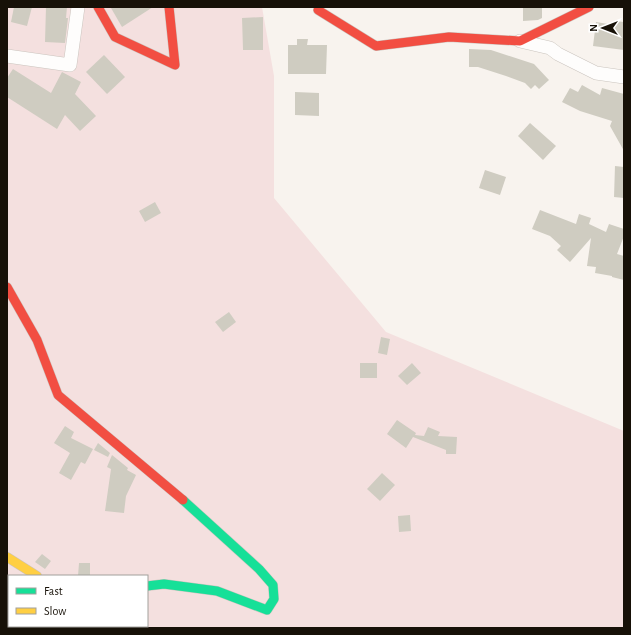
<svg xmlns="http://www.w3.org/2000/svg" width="631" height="635" font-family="'Alegreya Sans',sans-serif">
<rect width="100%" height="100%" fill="#f8f3ee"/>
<path fill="#f4e0df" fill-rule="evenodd" d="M7,7H262L274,76V198L386,332L624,431V628H7ZM9,576H147V626H9Z"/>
<g fill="#cfccc1">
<path d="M14,7H32L27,26L11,22Z"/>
<path d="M46,7H67L66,18H68L65,43L45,42Z"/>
<path d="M112,7H153L122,27L111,8Z"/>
<path d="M523,7H542V18L538,20L523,21Z"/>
<path d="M263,17V50H243L242,18Z"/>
<path d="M615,21L624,22V50L593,46L596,22L614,25Z"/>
<path d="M297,39H308L307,45H327L326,74H288V45H297Z"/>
<path d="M469,49L491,50L534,64L549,80L539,89L535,85L531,89L525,83L506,76L478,67H469Z"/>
<path d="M104,55L125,77L107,94L86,72Z"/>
<path d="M13,69L51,93L62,72L81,82L75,94L96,116L80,131L65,115L57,129L7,97V78Z"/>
<path d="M582,85L600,95L602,88L624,94V151L610,126L612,121L580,111L562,102L570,88L578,92Z"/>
<path d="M295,92L319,93V116L295,115Z"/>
<path d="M530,123L556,146L543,160L518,136Z"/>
<path d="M615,166L624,167V198L614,197Z"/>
<path d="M485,170L506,177L500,195L479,188Z"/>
<path d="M155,202L161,213L145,222L139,211Z"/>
<path d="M540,210L576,224L579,214L591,218L589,224L606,232L609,224L624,229V236L617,254L624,256V280L612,277V276L595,273L596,267L587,266L591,238L570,262L557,250L561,246L550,236L532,229Z"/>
<path d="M229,312L236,322L223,332L215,322Z"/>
<path d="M381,337L390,339L387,355L378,353Z"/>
<rect x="360" y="363" width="17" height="15"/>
<path d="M412,363L421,373L407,385L398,376Z"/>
<path d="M397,420L416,433L415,435L424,436L428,427L440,432L438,436L457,437L456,454H446V450L413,437L406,448L387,434Z"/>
<path d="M65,426L74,432L71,438L93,449L85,464L81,462L71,480L59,473L70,453L54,443Z"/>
<path d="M98,443L110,453L108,457L94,450Z"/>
<path d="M112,455L128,468L127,470L136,475L126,496L124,513L105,511L111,469L107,467Z"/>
<path d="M382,473L395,485L380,501L367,489Z"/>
<path d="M410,515L411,531L399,532L398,516Z"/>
<path d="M42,554L51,561L45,569L35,562Z"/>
<path d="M79,563H90V576H78Z"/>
</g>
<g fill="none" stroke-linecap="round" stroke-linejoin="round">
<defs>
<g id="street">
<path d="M520,41L550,48L558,54L596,73L624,77"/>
<path d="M7,56L70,65L78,7"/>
</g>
<path id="fast" d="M147,586L164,584L217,591L267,610L274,599L273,585L259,569L183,500"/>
<path id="slow" d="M7,557L37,576"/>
<g id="jam">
<path d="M98,7L115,37L175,65L169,7"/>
<path d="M318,10L376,46L449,37L520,41L589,7"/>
<path d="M7,287L37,340L58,395L183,500"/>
</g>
</defs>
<use href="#street" stroke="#cac4be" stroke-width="14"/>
<use href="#fast" stroke="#cac4be" stroke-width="10"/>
<use href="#slow" stroke="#cac4be" stroke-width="10"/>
<use href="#jam" stroke="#cac4be" stroke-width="10"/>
<use href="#street" stroke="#fefdfc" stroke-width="13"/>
<use href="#fast" stroke="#16e098" stroke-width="9"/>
<use href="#slow" stroke="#ffcf43" stroke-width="9"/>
<use href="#jam" stroke="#f24e42" stroke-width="9"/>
</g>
<rect width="631" height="635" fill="none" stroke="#171108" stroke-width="16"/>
<rect x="8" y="575" width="140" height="52" fill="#ffffff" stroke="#a2a09c"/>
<rect x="16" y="588" width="20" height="6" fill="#16e098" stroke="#a2a09c"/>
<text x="44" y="595" font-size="12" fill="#171108">Fast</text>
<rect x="16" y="608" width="20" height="6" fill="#ffcf43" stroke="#a2a09c"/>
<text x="44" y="615" font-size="12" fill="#171108">Slow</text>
<g transform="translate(603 28) rotate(270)" stroke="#ffffff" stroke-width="3" paint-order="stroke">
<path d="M0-3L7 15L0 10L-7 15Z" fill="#171108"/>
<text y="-6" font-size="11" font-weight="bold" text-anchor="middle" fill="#171108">N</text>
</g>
</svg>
